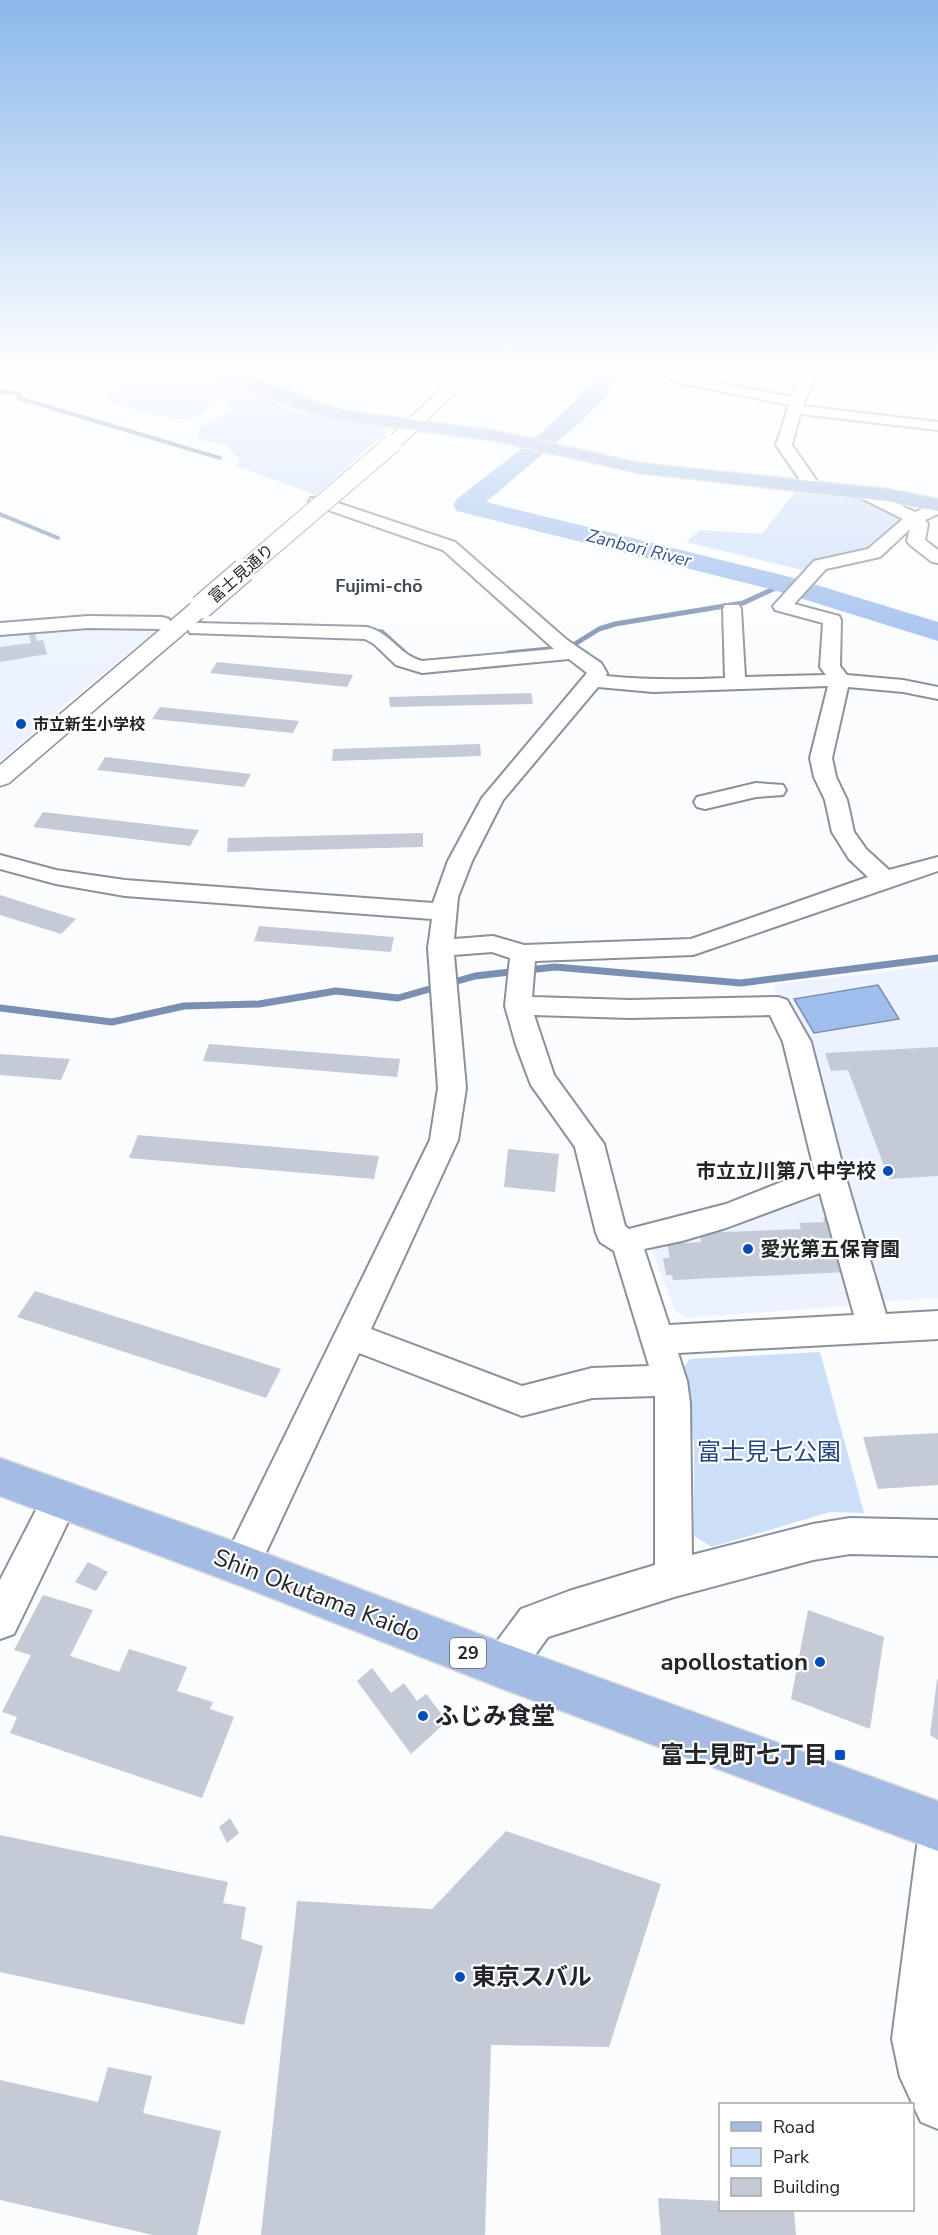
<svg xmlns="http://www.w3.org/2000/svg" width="938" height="2235" font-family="'Nunito Sans','Noto Sans JP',sans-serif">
<rect width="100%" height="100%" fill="#fafcfe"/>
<g fill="#ecf3fe">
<path d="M161,627L85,688L0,761V633L68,628Z"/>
<path d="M938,965V1298L876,1302L802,1043L773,985Z"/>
<path d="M827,1188L858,1305L685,1318L675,1311L653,1253V1244Z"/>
</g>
<g fill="#cddef9">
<path d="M0,364H171L214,374L301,414L306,409L380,424L387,433L378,441L376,440L316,495L237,466L240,461L226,445L198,440L200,427L230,410L226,401L217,400C210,408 196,418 185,419C160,420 131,407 106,401L110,392L138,380L141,377L139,368C107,377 78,368 46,369C30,370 16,372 0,369Z"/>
<path d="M796,491L860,498L900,515L904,521L864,552L806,571L686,542L700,530L762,534Z"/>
<path d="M820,1352L864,1513L830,1512L712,1547L694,1536V1443L681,1372L690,1359Z"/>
</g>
<path fill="#9fbded" stroke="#7a8fb2" stroke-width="1.5" d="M878,985L899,1019L814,1033L794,999Z"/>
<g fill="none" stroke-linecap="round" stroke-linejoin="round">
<g stroke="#7a8fb2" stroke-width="4">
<path d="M0,391L19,394L18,398L220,458"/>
<path d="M0,514L58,538"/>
</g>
<g stroke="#7a8fb2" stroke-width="5">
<path d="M367,630L382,632L404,652"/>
<path d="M508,653L570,647L599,629L615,624L743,603L784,584"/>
</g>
<path stroke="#7a8fb2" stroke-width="7" d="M0,1008L112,1022L184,1006L259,1004L336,991L398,998L475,976L555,967L741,983L938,958"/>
<path fill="#9fbded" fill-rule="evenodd" d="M603,364H625L606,396L585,418L486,502L794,578L938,622V641L774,590L457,511L453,505L457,499C505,460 570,418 603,364Z"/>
</g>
<g fill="#c4cbd7">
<path d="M35,633L37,641L43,640L47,654L0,662V647L31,643L29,634Z"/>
<path d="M217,662L353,675L347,687L210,673Z"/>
<path d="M531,693L533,704L390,707L389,697Z"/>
<path d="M160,707L299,721L293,733L152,719Z"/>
<path d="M480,744L481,756L332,761L333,749Z"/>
<path d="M105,757L251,774L244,787L97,770Z"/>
<path d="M43,812L199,830L190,846L33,827Z"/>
<path d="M423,833V847L227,852L228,838Z"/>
<path d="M0,895L76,919L61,934L0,915Z"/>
<path d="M259,926L394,937L391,952L254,941Z"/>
<path d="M209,1044L400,1059L397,1077L203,1061Z"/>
<path d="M938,1047V1176L889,1179L848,1070L831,1071L825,1053Z"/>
<path d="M0,1054L70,1059L61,1080L0,1075Z"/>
<path d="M138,1135L379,1156L374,1179L129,1158Z"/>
<path d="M508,1149L559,1154L555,1192L504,1187Z"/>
<path d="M823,1218H832L848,1272L673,1280L672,1275H666L663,1258H670L667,1244L701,1242L700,1233L801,1229L799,1223L824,1222Z"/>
<path d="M35,1291L281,1369L266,1398L17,1317Z"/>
<path d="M938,1433V1485L878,1489L863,1437Z"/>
<path d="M88,1562L108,1572L96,1591L75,1582Z"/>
<path d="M43,1595L93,1610L70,1656L119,1672L129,1649L187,1667L177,1691L213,1702L210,1709L234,1717L202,1798L10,1733L17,1717L2,1712L31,1655L14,1650Z"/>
<path d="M808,1610L884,1637L870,1729L791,1699Z"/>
<path d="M372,1668L391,1693L404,1683L417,1701L426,1694L447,1721L411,1754L357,1681Z"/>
<path d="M937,1679L938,1680V1740L930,1735Z"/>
<path d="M230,1818L239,1833L227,1843L219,1827Z"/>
<path d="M506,1831L661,1884L609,2047L491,2045L485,2235H261L297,1901L432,1909Z"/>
<path d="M0,1835L228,1882L223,1903L246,1907L241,1939L263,1946L244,2025L0,1972Z"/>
<path d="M108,2067L152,2076L143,2113L221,2131L197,2235H153L0,2200V2080L98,2102Z"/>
<path d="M658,2198L720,2201V2210H794L796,2235H661Z"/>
</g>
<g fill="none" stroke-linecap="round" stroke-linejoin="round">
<defs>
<g id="street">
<path d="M684,364H698L688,377L792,397L805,364H819L803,406L938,422V430L800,414L792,445L821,487L813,492L807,490L776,445L789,405L674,382L672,379Z"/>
<path d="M917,364H938V371L919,367Z"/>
<path d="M861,487L915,512L938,503V514L925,520L928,524L925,540L938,550V563L932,562L910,545L907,541L910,529L880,557L826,569L794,604L839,616L841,620L840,666L847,675L903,680L938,687V699L903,692L848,687L832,758L836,777L847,800L854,832L866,849L889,870L938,857V871L693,955L535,961L532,997L630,1000L778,997L787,1000L811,1042L845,1175L886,1314L938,1311V1339L678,1353L687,1381L690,1403L692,1555L813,1524L850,1518L938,1520V1556L850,1554L813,1560L674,1597L548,1637L517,1680L503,1686L489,1680L483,1666L489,1652L521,1609L569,1591L655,1565V1396L592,1398L522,1416L359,1353L254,1578L241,1583L228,1578L222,1565L228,1552L430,1140L438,1088L428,948L432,919L125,896L56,884L0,869V855L56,870L125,880L433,903L448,861L482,798L587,673L569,659L422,673L396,665L374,644L365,639L190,633L188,629L190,625L197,623L367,627C391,633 399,655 422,661L554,649L443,550L311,504L309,501L311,498H323L455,542L567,640L601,663L607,673L606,676C646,680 685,680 725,678L723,609L725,605H739L741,609L745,677L826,675L820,667L823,623L775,610L773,606L814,561L868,549L903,519L855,495L853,492L855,489ZM828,686L810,758L814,777L825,800L832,832L849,859L868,877L691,939L524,945L493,936L454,939L458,897L472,861L503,800L598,687L653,692ZM492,952L510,958L505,1006L516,1045L531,1085L575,1147L596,1233L600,1242L614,1251L649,1366L592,1368L522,1386L371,1329L458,1140L466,1088L454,955ZM534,1015L630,1018L770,1015L783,1042L814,1169L726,1204L629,1229L625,1226L604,1144L554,1075ZM820,1193L854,1315L669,1325L644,1249L682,1241L726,1228Z"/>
<path d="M88,616L162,617L169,619L171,623L169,627L162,629L88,628L0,635V623Z"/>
<path d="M756,783L783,785L786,790L783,795L756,797L705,809L697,807L694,802L697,797Z"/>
<path d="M61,1482L74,1487L79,1499L14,1634L0,1639V1580L48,1487Z"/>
<path d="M938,1825V2129L921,2122L900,2077L892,2039L917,1846L923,1831Z"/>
</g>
<g id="secondary">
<path d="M468,364H486L399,447H387L384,443L387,439Z"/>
<path d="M201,601L209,602L212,607L209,612L9,783L0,786V765L193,602Z"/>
</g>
<g id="primary">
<path d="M190,364H213L341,410L496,431L639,463L887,489L938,499V511L887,501L639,473L496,441L339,420L294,407L192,367Z"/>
<path d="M0,1458L241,1544L503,1643L938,1801V1851L503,1689L241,1586L0,1496Z"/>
</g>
</defs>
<use href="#street" stroke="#8a919c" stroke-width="4"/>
<use href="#secondary" stroke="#8a919c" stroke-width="3"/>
<use href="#primary" stroke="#d7d8d8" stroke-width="3"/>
<use href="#street" fill="#fff" fill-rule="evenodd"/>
<use href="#secondary" fill="#fff" fill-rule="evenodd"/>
<use href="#primary" fill="#a4bce3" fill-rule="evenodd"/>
<defs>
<path id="secondary-bridge-far1" d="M242,572L393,443"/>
<path id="secondary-bridge" d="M201,607L244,570"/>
</defs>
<use href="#secondary-bridge-far1" stroke="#8a919c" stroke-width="20" stroke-linecap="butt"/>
<use href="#secondary-bridge" stroke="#8a919c" stroke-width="26" stroke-linecap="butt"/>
<use href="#secondary-bridge-far1" stroke="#fff" stroke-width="18"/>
<use href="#secondary-bridge" stroke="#fff" stroke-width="23"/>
</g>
<linearGradient id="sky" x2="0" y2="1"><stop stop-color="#8bb8ea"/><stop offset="0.54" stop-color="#fdfeff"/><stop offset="1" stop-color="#fdfeff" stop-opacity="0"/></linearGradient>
<rect width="938" height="677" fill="url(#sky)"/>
<g fill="#054db8" stroke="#fff" stroke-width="2">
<circle cx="21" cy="724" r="6"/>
<circle cx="888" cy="1171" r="6"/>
<circle cx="748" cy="1249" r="6"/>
<circle cx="820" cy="1662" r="6"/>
<circle cx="423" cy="1716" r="6"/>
<rect x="834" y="1749" width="12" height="12" rx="3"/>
<circle cx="460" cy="1977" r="6"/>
</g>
<g text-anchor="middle" stroke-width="4.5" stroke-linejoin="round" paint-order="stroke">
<g font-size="16" fill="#222529" stroke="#fff">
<text transform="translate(241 573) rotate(-41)" y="6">富士見通り</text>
</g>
<g font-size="16" font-weight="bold" fill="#222529" stroke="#fff" text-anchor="start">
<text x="33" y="730">市立新生小学校</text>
</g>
<g font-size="18" font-style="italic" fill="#315490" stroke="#fff">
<text transform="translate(639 548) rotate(14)" y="6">Zanbori River</text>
</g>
<g font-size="18" font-weight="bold" fill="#444a54" stroke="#fff">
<text x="379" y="592">Fujimi-chō</text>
</g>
<rect fill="#fff" stroke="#646669" stroke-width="1.5" x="450" y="1638" width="36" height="30" rx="4.5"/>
<g font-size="18" font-weight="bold" fill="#222529">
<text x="468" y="1659">29</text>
</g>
<g font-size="20" font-weight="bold" fill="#222529" stroke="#fff" text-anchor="end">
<text x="876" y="1178">市立立川第八中学校</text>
<text x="760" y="1256" text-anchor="start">愛光第五保育園</text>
</g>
<g font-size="24" fill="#22457e" stroke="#fff">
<text x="769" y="1460">富士見七公園</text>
</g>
<g font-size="24" fill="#222529" stroke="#fff">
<text transform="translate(317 1595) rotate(21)" y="8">Shin Okutama Kaido</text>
</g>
<g font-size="24" font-weight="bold" fill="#222529" stroke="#fff" text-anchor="end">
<text x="808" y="1670">apollostation</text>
<text x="435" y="1724" text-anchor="start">ふじみ食堂</text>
<text x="828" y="1763">富士見町七丁目</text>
<text x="472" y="1985" text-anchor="start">東京スバル</text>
</g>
</g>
<rect x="719" y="2103" width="195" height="108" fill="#ffffff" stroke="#a7a8a9" stroke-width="1.5"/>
<rect x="731" y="2122" width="30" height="9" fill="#a4bce3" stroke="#a7a8a9" stroke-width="1.5"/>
<text x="773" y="2133" font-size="18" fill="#222529">Road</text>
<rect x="731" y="2148" width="30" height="18" fill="#cddef9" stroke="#a7a8a9" stroke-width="1.5"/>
<text x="773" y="2163" font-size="18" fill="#222529">Park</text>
<rect x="731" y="2178" width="30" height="18" fill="#c4cbd7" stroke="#a7a8a9" stroke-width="1.5"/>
<text x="773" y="2193" font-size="18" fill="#222529">Building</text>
</svg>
